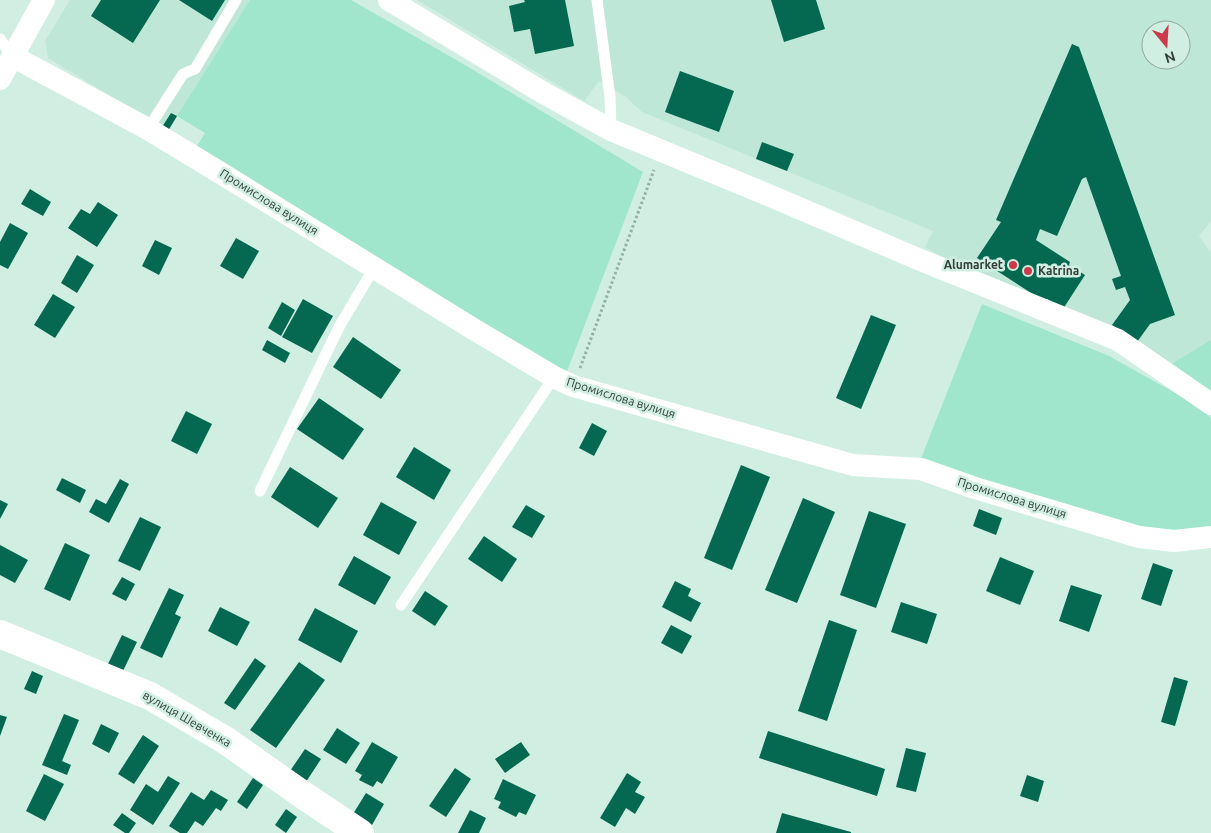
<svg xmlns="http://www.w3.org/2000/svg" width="1211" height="833" font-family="Ubuntu,sans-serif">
<rect width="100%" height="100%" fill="#d0efe2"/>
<g fill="#bee7d7" fill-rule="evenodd">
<path d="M70,0H250L168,131L48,58L45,41Z"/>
<path d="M417,0H1211V221L1199,236L1211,253V341L1170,365L967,271L925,247L933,231L642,112L626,97L599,81L584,101ZM1151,30H1181V60H1151Z"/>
</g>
<g fill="#9fe6cc">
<path d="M250,0H351L460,62L643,172L566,374L194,151L205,133L177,116Z"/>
<path d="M982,304L1109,356L1193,403L1211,418V533L1164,536L920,461Z"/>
<path d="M1211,340V396L1170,365Z"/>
</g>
<g fill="#046950">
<path d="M101,0H160L133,43L91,16Z"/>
<path d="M179,0H225L212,21Z"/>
<path d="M524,0H565L574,46L535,54L530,29L514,32L509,6L525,2Z"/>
<path d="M771,0H816L825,29L784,42Z"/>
<path d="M1072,44L1079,47L1175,315L1150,324L1137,342L1112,325L1130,300L1125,287L1116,290L1112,279L1121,276L1086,177L1082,179L1057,236L1040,229L1036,240L1070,262L1069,265L1085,275L1063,309L1047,299L1045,302L977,258L1001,222L996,220Z"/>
<path d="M680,71L734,91L719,132L665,112Z"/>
<path d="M171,113L177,116L168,131L162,127Z"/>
<path d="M762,142L794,154L787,171L756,159Z"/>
<path d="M30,189L51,202L43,216L21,204Z"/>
<path d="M98,202L118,215L97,247L68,228L81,209L90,214Z"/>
<path d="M10,223L28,233L8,269L0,265V242Z"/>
<path d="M236,238L259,251L243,279L220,266Z"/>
<path d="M155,240L172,248L159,275L142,266Z"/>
<path d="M77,255L94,265L77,293L61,283Z"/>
<path d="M53,294L75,307L55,338L34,325Z"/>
<path d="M303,299L333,316L312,353L282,337Z"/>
<path d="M282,302L295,310L281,336L268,328Z"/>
<path d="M871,315L896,325L861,409L836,398Z"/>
<path d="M353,337L401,370L381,399L333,367Z"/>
<path d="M267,340L290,353L285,363L262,350Z"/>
<path d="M319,398L364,429L343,460L297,429Z"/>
<path d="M186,411L212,424L197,454L171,441Z"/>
<path d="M592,423L607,431L594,456L579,448Z"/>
<path d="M414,447L451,470L434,500L396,477Z"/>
<path d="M741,465L770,477L732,570L704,558Z"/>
<path d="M290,467L338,498L318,528L271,497Z"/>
<path d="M62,478L86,490L80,503L56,490Z"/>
<path d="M120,479L129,484L109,523L89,512L96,499L106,504Z"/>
<path d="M803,498L835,512L797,603L765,590Z"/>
<path d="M0,500L8,504L0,519Z"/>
<path d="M381,502L417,522L399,555L363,535Z"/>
<path d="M526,505L545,516L532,538L512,527Z"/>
<path d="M979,509L1002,518L996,535L973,526Z"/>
<path d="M869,511L906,524L876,608L840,595Z"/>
<path d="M140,517L161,527L140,571L118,561Z"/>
<path d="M484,536L517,559L502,582L468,559Z"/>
<path d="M65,543L90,555L70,601L44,589Z"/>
<path d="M0,545L28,560L15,583L0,575Z"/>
<path d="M354,556L391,577L375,605L338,585Z"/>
<path d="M1000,557L1034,571L1020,605L986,591Z"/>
<path d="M1153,563L1173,570L1161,606L1141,599Z"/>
<path d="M122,577L135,584L126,601L112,594Z"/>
<path d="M675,581L691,589L688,596L701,603L691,622L662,607Z"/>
<path d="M1071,585L1102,595L1089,632L1059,621Z"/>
<path d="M169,588L184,595L175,614L181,617L162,658L140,648Z"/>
<path d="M425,591L448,606L435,626L412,611Z"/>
<path d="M901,602L937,614L927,644L891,632Z"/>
<path d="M220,607L250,622L237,646L208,631Z"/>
<path d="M315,608L358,631L341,663L298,640Z"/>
<path d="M829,620L857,630L827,721L798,711Z"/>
<path d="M671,625L692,636L682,654L661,643Z"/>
<path d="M122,635L137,642L122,673L107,666Z"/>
<path d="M255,658L266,666L235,710L224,703Z"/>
<path d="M299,662L325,680L276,748L250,730Z"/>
<path d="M32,671L43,676L36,694L24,689Z"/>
<path d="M1174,677L1188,681L1175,726L1161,722Z"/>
<path d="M64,714L79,720L62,761L71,765L67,775L42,765Z"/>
<path d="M0,715L7,717L0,736Z"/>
<path d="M101,724L119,733L109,753L92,744Z"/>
<path d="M337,728L360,743L346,764L323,750Z"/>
<path d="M768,731L885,769L877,796L759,758Z"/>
<path d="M143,735L159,746L134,784L118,774Z"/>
<path d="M372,742L398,757L382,784L377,781L373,787L359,780L362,775L355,771Z"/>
<path d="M521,742L530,755L505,773L495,759Z"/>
<path d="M906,748L926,753L916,792L896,787Z"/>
<path d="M305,749L321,759L306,782L290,771Z"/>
<path d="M455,768L471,779L446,817L429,806Z"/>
<path d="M627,773L641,782L635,792L645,797L635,814L626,808L615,827L600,818Z"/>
<path d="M44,774L64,784L45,821L26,811Z"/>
<path d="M1027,775L1044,781L1038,802L1020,796Z"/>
<path d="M168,776L180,783L153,825L130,810L146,784L158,792Z"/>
<path d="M253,778L263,785L247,809L237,802Z"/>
<path d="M503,779L536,795L526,815L519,812L516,817L498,808L501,802L494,799Z"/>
<path d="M211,790L228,800L221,811L216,808L203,826L195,821L187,833H180L169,826L191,792L204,800Z"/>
<path d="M366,793L384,804L372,825L353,814Z"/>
<path d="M286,809L297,817L286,833L275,825Z"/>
<path d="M470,810L486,818L479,833H458Z"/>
<path d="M122,813L136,823L129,833H125L113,825Z"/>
<path d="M782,813L851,832V833H776Z"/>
</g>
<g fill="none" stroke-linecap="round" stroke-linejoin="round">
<path stroke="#97afa5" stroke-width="3" stroke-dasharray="2.5 2.5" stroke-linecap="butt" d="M580,368L654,170"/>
<g stroke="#fff" stroke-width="11">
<path d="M597,0L610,97L611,130"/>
<path d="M0,39L12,56"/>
<path d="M148,129L183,74L195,69L236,0"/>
<path d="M260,491L339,327L374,268"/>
<path d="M401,605L554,377"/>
</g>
<g stroke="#fff" stroke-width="22">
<path d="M389,0L542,92L611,130L773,197L918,259L1118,340L1211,404"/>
<path d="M12,56L148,129L219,172L475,330L554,377L573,386L853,465L921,469L975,488L1139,537L1174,541L1211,537"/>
<path d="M0,79L44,0"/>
</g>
<path stroke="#fff" stroke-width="28" d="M0,634L150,696L225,740L306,797L360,833"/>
</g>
<g fill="#ca3a4a" stroke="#d0efe2" stroke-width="2">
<circle cx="1013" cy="265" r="5"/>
<circle cx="1028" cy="271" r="5"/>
</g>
<g text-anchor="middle" stroke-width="5" stroke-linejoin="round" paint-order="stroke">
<g font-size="12" fill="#323f3a" stroke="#d0efe2">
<text transform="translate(269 202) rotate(32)" y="4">Промислова вулиця</text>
<text transform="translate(621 398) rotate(17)" y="4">Промислова вулиця</text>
<text transform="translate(1012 498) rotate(17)" y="4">Промислова вулиця</text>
<text transform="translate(187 719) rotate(30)" y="4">вулиця Шевченка</text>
</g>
<g font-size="12" font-weight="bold" fill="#323f3a" stroke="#d0efe2" text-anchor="end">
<text x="1003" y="269">Alumarket</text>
<text x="1038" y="275" text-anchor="start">Katrina</text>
</g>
</g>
<g transform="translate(1166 45) rotate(162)"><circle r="24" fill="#d0efe2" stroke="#91a99f"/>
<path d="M0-4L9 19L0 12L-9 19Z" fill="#ca3a4a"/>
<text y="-8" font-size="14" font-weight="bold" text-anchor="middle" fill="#323f3a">N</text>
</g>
</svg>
